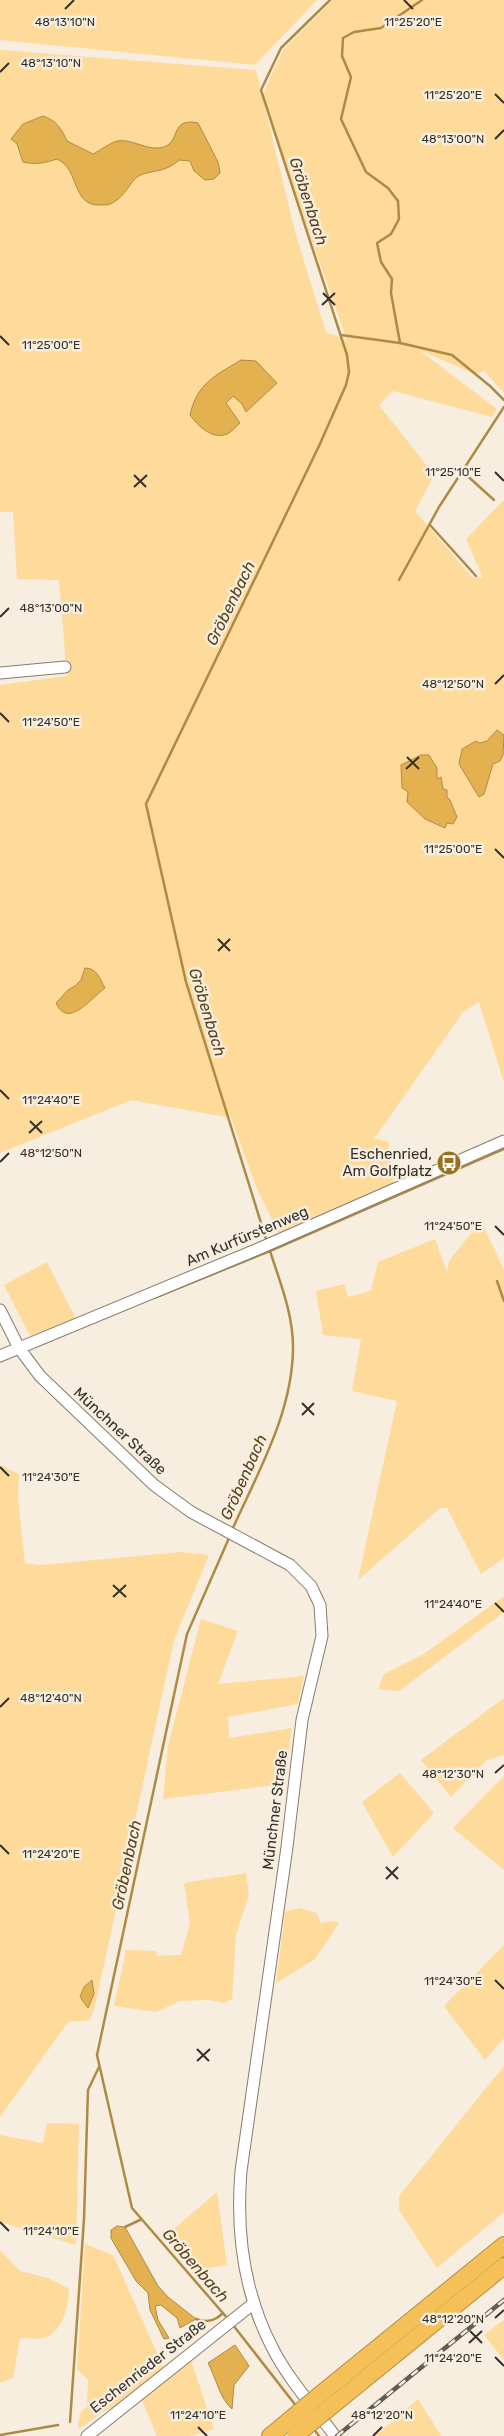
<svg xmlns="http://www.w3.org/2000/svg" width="504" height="2436" font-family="Rubik,sans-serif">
<rect width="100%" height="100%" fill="#f7eedf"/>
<g fill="#feda9b">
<path d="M0,0H317L255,65L0,40Z"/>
<path d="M333,0H504V393L484,371L475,374L419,350L497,409L492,417L393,391L379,405L434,475L415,511L472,577L483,578L466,539L504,500V1083L479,1002L463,1012L374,1139L388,1141L394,1186L279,1233L257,1189L231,1118L131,1100L0,1153V685L67,676L59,580L17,579L13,512H0V50L256,70L295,232L326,332L347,340L270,122L264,92L283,50Z"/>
<path d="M481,1221L504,1270V1558L481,1574L447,1508H440L358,1580L397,1401L352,1391L361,1339L323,1335L316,1291L344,1284L348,1297L371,1291L378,1262L435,1239L447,1272L449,1261Z"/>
<path d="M47,1262L76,1319L30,1336L4,1285Z"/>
<path d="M0,1465L19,1474L18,1499L25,1563L41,1565L181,1552L209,1555L174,1640L95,2006L90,2020L68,2022L0,2117Z"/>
<path d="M504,1596V1612L399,1691L378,1689L384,1674L424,1654Z"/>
<path d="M201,1619L238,1631L218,1684L304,1676L298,1704L228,1717L229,1738L292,1728L284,1784L163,1799L168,1746Z"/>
<path d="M504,1698V1755L487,1760L451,1797L421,1760Z"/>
<path d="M400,1773L434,1813L393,1857L362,1802Z"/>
<path d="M504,1776V1870L453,1828Z"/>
<path d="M246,1873L249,1895L236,1935L232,1999L224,2003L209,2000L180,2001L156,2012L114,2006L126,1950L156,1951L157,1956L181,1955L190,1923L184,1883Z"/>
<path d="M299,1908L317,1913L320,1923L333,1921L339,1923L315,1959L276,1983L285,1912Z"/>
<path d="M504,1945V2038L485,2060L444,2006Z"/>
<path d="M504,2066V2212L437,2268L399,2210V2196Z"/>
<path d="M47,2123L79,2124L76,2245L0,2222V2135L43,2143Z"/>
<path d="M217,2192L227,2265L197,2270L168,2234Z"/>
<path d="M85,2244L113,2255L164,2369L114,2407L104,2411L79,2429L78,2426L81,2411L87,2407L88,2380L77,2369Z"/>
<path d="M0,2250L20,2271L48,2278L69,2289C68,2305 64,2329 47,2337C40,2340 28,2338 20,2338L13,2378L0,2383Z"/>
<path d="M504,2320V2360L484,2335Z"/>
<path d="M191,2360L214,2429L190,2436H157L141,2398Z"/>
<path d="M418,2399L441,2436H375Z"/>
</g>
<g fill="#e3b150" stroke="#ae8b45">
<path d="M43,116C57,121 61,128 67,141L93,154C99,151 112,142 117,141C132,138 148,152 164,147C181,141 170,117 198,123L218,162L220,173L214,179L205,180L194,171L190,161L179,160C164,174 150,169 137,177C130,182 126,195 114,202C110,205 105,205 100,205C71,206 80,169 57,159C45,163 35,165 23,162L17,144L11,139L23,124Z"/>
<path d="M241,360L256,361L277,383L246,412L242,404L233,396L226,403L240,423C236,426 232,432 227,434C212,440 198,426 190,415C197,383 215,376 241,360Z"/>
<path d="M497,730L504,735L503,755L500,761L493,764L484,794L479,797L459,764L462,749L476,741L480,743L487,741Z"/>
<path d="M421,755H429L437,768V779L441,777L443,789L447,790V797L450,800L457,817L453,824L447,823L445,828L425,819L407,802L408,792L402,788L401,765Z"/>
<path d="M85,968C97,968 100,979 105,988C92,997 68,1030 56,1003L68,990L75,986L81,980Z"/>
<path d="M92,1980L94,1994L88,2008L80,1997L84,1987Z"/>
<path d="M117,2226L125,2227L158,2286L168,2297L196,2319L180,2328L177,2318L161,2305L155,2306L158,2320L169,2338L164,2339L150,2310L148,2293L136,2281L111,2238V2230Z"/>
<path d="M235,2345L249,2366L234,2385L232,2409C220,2399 216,2378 208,2363Z"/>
</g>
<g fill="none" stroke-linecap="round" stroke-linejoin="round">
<g stroke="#ae8b45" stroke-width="2.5">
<path d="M341,335L400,343L452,355L490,386L504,400"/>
<path d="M400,343L391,293L392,279L381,262L377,243L391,234L399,219L398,201L388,188L366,172L341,119L351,77L342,56L343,38L354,32L381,28L422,0"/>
<path d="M462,471L494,500"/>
<path d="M430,525L476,576"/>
<path d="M399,580L439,507L504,407"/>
<path d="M266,1239L186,982L146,804L319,446L346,385L349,372L347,355L261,90L281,48L330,0"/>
<path d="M497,1281L504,1301"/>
<path d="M154,1298L270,1251L504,1149"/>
<path d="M232,1530C258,1472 293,1412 293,1347C293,1314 280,1282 270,1251"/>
<path d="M125,2227L140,2220"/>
<path d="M196,2319C207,2323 215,2321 223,2313"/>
<path d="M228,2319L132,2208L97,2055L187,1634L229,1538"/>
<path d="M233,2325L297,2407"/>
<path d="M70,2422L84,2219L88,2090L99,2067"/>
<path d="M313,2428L319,2436"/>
<path d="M0,2435L58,2425"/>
</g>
<defs>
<g id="minor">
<path d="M0,673L65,667"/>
<path d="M0,1310L19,1348L40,1376L154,1485L191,1512L290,1565L311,1586L320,1605L322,1636L302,1720L287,1847L241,2171C236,2232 244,2294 273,2349C289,2380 314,2408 335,2436"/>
<path d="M0,1356L258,1249L504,1141"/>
<path d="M87,2436L254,2303"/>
</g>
<g id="highway">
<path d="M322,2393L504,2245"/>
<path d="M333,2405L504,2266"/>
<path d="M270,2436L280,2428"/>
</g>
</defs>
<use href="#minor" stroke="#857d6f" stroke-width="13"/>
<use href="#highway" stroke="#b28e49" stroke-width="18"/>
<use href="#minor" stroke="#fff" stroke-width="11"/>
<use href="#highway" stroke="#f6c059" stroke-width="16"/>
<defs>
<path id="rail" d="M337,2436L504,2300"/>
</defs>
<use href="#rail" stroke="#615d55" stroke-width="4.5"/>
<use href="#rail" stroke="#f7eedf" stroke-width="2.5" stroke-dasharray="8" stroke-linecap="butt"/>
<defs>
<g id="highway-bridge">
<path d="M280,2428L322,2393"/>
<path d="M295,2436L333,2405"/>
</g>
</defs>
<use href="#highway-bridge" stroke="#b28e49" stroke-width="18" stroke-linecap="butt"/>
<use href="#highway-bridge" stroke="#f6c059" stroke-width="16"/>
</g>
<path fill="none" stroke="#34312b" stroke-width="2" d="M404,0L413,9M65,9L74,0M0,72L9,63M495,94L504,103M495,139L504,130M323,293L335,305M322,305L335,293M0,336L9,345M495,472L504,481M134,475L146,487M134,487L147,475M0,617L9,608M495,684L504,675M0,713L9,722M407,757L419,769M406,769L419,757M495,849L504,858M218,939L230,951M218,951L230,939M0,1090L9,1099M30,1121L42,1133M29,1133L42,1121M0,1162L9,1153M495,1226L504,1235M302,1403L314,1415M302,1415L314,1403M0,1467L9,1476M113,1585L126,1597M113,1597L126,1585M495,1603L504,1612M0,1707L9,1698M495,1773L504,1765M0,1845L9,1854M386,1867L398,1879M386,1879L398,1867M495,1980L504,1989M197,2049L209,2061M197,2061L210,2049M0,2222L9,2231M495,2318L504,2310M470,2331L482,2343M469,2343L482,2331M495,2357L504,2366M198,2427L207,2436M373,2436L382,2427"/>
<defs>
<symbol id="bus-disc" viewBox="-11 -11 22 22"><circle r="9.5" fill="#9a721e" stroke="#f7eedf"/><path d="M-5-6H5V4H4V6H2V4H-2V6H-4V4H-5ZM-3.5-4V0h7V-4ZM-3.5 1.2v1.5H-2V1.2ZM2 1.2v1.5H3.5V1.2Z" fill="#fff"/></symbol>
</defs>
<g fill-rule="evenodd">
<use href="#bus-disc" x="435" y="1149" width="28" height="28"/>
</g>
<g text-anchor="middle" stroke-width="5" stroke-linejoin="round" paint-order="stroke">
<g font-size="15" fill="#34312b" stroke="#f7eedf" text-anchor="end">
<text x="432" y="1159">Eschenried,<tspan x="432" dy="17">Am Golfplatz</tspan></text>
</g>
<g font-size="15" fill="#34312b" stroke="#f7eedf">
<text transform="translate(247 1236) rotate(-23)" y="5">Am Kurfürstenweg</text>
<text transform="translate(120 1431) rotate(43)" y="5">Münchner Straße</text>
<text transform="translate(275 1810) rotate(-83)" y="5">Münchner Straße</text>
<text transform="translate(148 2366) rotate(-38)" y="5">Eschenrieder Straße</text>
</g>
<g font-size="16" font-style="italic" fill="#58441b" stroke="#f7eedf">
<text transform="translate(309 201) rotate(72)" y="6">Gröbenbach</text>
<text transform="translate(230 603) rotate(-64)" y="6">Gröbenbach</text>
<text transform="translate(208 1012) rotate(73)" y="6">Gröbenbach</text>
<text transform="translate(243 1477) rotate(-66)" y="6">Gröbenbach</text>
<text transform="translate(126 1865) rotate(-78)" y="6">Gröbenbach</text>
<text transform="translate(196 2265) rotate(49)" y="6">Gröbenbach</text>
</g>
</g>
<g font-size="12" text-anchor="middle" fill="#34312b" stroke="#f7eedf" stroke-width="5" stroke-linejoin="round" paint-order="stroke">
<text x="65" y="26">48°13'10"N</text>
<text x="413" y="26">11°25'20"E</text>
<text x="51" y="67">48°13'10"N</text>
<text x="453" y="99">11°25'20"E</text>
<text x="453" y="143">48°13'00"N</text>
<text x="51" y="349">11°25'00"E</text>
<text x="453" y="476">11°25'10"E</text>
<text x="51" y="612">48°13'00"N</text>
<text x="453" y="688">48°12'50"N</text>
<text x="51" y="726">11°24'50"E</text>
<text x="453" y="853">11°25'00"E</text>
<text x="51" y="1104">11°24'40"E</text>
<text x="51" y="1157">48°12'50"N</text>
<text x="453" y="1230">11°24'50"E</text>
<text x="51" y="1481">11°24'30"E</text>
<text x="453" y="1608">11°24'40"E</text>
<text x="51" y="1702">48°12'40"N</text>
<text x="453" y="1778">48°12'30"N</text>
<text x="51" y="1858">11°24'20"E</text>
<text x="453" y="1985">11°24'30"E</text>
<text x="51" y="2235">11°24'10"E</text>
<text x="453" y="2323">48°12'20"N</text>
<text x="453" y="2362">11°24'20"E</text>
<text x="198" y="2419">11°24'10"E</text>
<text x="382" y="2419">48°12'20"N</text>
</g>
</svg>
